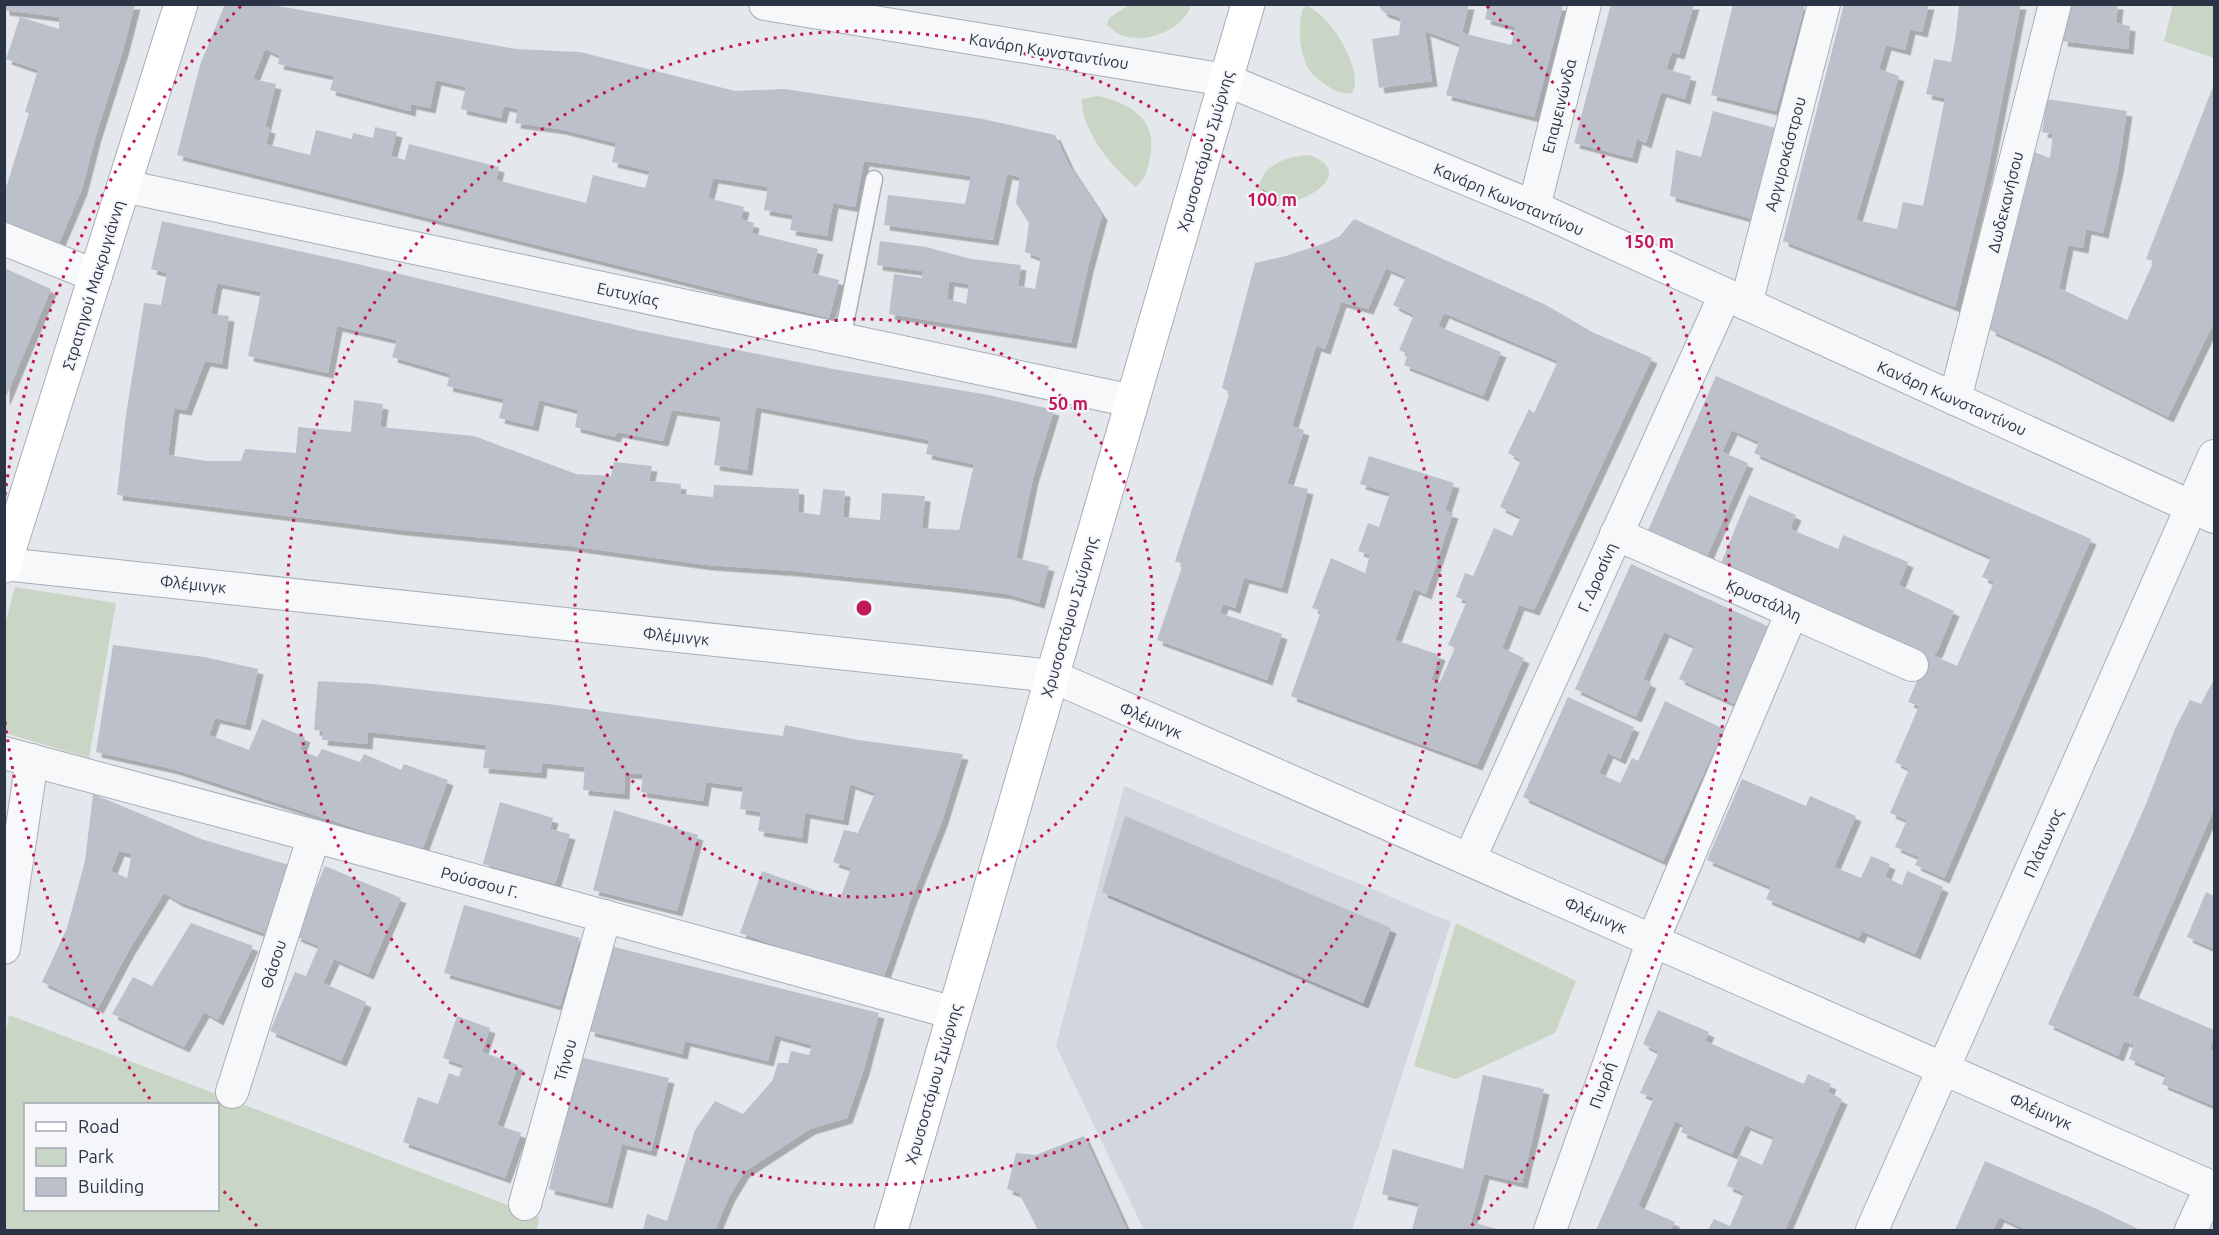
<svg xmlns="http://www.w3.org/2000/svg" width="2219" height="1235" font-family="Ubuntu,sans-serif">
<defs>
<filter id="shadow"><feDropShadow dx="5.5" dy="5.5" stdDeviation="0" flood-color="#0004"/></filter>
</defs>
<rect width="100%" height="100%" fill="#e4e7ec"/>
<path fill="#d2d6de" d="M1124,786L1451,922L1352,1230H1144L1056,1046Z"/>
<g fill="#c9d6c5" fill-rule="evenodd">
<path d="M1129,5V4L1191,5C1184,30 1143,46 1119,34C1115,32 1111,28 1107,25L1109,18Z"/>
<path d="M2173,5H2214V58L2164,41Z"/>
<path d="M1306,6C1328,12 1358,61 1355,84C1355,87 1353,90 1352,93C1341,94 1334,91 1325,84C1321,81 1314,77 1311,72C1299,56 1298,30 1302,11Z"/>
<path d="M1098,96C1132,104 1158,120 1150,158C1148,170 1145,179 1136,187C1113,169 1080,129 1082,99Z"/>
<path d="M1309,155C1365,175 1289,215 1259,202C1254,168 1281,157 1309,155Z"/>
<path d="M15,587L116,603L89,758L5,733V624Z"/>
<path d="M1456,923L1576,981L1555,1033L1456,1079L1414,1066Z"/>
<path d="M9,1015L539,1217L537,1230H5L4,1041ZM26,1104H218V1210H26Z"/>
</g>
<g fill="#bbc0ca" fill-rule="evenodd" filter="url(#shadow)">
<path d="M4,4H135L123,50L96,135L82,189L59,243L4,221V184L7,185L29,113L25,112L38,70L6,59L20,17L59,29V17L4,10Z"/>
<path d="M225,4H263L290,8L516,49L580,52L735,91L785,89L983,119L1055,135L1069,165L1102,215L1088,267L1071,343L889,314L894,274L922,278L923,271L877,265L880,241L926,247L971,259L1021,265L1018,286L1035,289L1041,258L1025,252L1029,223L1016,203L1020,177L1007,174L993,240L884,225L888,195L965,204L971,176L864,161L855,207L833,203L827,236L790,230L793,215L764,210L768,187L713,178L708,198L744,207L741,219L754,223L752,233L818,249L812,273L839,280L829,318L177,155L200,65ZM265,49L280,56L278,64L334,76L330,90L410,111L411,104L430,108L436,80L466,87L461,109L501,118L504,106L518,109L515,123L560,129L616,143L612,162L650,171L645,188L593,175L586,203L496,180L499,167L409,144L405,160L391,156L397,132L375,127L373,138L353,133L352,139L316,130L310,155L266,144L270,128L265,127L276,84L253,79ZM949,281L969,284L966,304L947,299Z"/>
<path d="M1378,4H1469L1462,33L1511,45L1516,27L1485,19L1488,5H1563L1534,117L1446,95L1460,44L1425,31L1432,81L1379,88L1372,39L1399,35L1401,18L1383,12Z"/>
<path d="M1611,4H1694L1679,54L1672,52L1666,69L1691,76L1685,99L1661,92L1646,143L1637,139L1632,158L1574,143Z"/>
<path d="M1733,4H1805L1776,111L1711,95Z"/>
<path d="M1844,4H1929L1922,32L1910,29L1905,50L1886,45L1879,69L1899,76L1856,220L1897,229L1903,202L1923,206L1945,98L1926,94L1934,59L1951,62L1956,34L1959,4H2021L1988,170L1955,307L1783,241Z"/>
<path d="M2068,4H2118L2116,23L2130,26L2128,49L2062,41Z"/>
<path d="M2214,84V322L2168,417L2045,355L1990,330L2034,152L2050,158L2053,134L2042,132L2047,99L2127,111L2118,169L2103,233L2086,229L2083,248L2068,245L2059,288L2127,320L2154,261L2146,259Z"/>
<path d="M1713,111L1775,128L1753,219L1670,196L1676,150L1701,157Z"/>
<path d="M1354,219L1546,305L1592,332L1652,358L1534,610L1519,605L1502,648L1524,658L1477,765L1291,696L1321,611L1312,608L1331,558L1365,573L1370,555L1358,551L1368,523L1379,527L1390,493L1360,484L1369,456L1454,483L1445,511L1453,513L1426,594L1414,589L1395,640L1440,655L1431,680L1440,682L1455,648L1448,645L1467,601L1456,597L1465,573L1473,576L1494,528L1512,536L1521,517L1500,507L1521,460L1508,453L1529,409L1534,413L1558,361L1444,313L1438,326L1501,352L1483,396L1404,365L1408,354L1399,350L1414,315L1393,305L1406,277L1386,268L1368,309L1341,302L1325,349L1316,346L1292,426L1304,430L1287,484L1308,489L1282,588L1244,578L1235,608L1223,604L1220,613L1282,634L1267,680L1157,640L1183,564L1175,561L1230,392L1222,388L1255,263L1286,256L1325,243L1340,236Z"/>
<path d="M162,221L353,263L637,330L833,369L989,395L1054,410L1033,478L1016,558L1049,566L1039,603L1007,594L952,587L793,571L707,565L570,546L401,530L117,495L126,415L144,303L161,305L167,273L151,269ZM217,283L261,292L248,356L328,373L337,326L397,340L392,357L450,374L447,386L504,399L499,418L533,426L539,400L578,410L575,427L615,437L617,432L663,441L672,410L721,417L714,465L747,470L756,407L929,440L926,454L974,464L959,530L922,528L925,496L882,493L880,520L843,517L845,491L823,489L820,515L798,512L799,489L714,485L713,497L680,494L681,484L649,481L652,466L614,462L611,476L576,474L474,436L380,427L383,404L354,400L351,432L298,427L296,453L245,449L241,461H207L168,455L174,408L186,410L205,361L222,364L229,316L211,314Z"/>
<path d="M4,268L51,289L5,399H4Z"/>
<path d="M1716,376L2091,539L1944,878L1915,865L1919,857L1895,847L1907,820L1890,813L1909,769L1895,762L1919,706L1908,702L1926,660L1719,568L1749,495L1796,515L1790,529L1838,549L1843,535L1908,562L1899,585L1954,611L1937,652L1933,655L1957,666L1994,582L1982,577L1991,557L1754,453L1759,442L1732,430L1722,452L1748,463L1705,561L1646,535Z"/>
<path d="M1631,564L1774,629L1739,706L1679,679L1694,646L1664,632L1643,679L1651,683L1636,717L1575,689Z"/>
<path d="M113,645L204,657L258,669L245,725L215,718L209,735L249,750L262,719L305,737L300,750L317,757L322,749L360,762L364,754L401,770L404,764L448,780L422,850L173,769L96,752Z"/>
<path d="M2214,679V809L2132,995L2214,1030V1042H2212L2210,1049L2214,1051V1106L2162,1084L2166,1075L2129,1059L2134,1045L2124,1041L2118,1056L2048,1024L2146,804L2175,729L2190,700L2201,704Z"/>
<path d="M318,681L373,684L548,704L783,736L785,725L858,740L963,754L942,821L910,902L882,982L740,933L762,871L840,899L851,868L833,862L844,830L858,833L875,793L850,784L843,820L805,813L802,838L758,831L761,812L740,809L743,787L706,782L703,801L641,792L643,774L625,773L624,794L583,790L585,767L542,763L541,773L483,768L486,745L368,732L367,744L322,740L323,731L314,730Z"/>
<path d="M1568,697L1634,727L1620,759L1608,753L1599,773L1620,783L1632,758L1638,761L1665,701L1724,729L1663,861L1523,797Z"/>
<path d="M1742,779L1806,806L1810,796L1856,816L1834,867L1861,878L1871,856L1890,864L1885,877L1902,885L1907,871L1943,887L1915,954L1862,931L1859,938L1766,899L1771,887L1707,860Z"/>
<path d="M93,794L201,839L289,865L266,934L177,901L164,893L129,950L98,1008L42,982L67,928L85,861ZM119,851L132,854L127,878L111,871Z"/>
<path d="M500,802L553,818L550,829L570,834L555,884L483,864Z"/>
<path d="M614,810L698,835L677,911L593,890Z"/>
<path d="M1125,816L1391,928L1363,1003L1102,892Z"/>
<path d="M325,866L401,898L368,974L334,959L323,983L366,1002L341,1061L270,1031L295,972L306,976L319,946L295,936Z"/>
<path d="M2206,892L2214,896V949L2187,937Z"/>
<path d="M464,905L580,938L560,1006L444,973Z"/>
<path d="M191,923L253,946L218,1020L204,1012L184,1047L112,1014L133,977L152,986Z"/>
<path d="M610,946L879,1013L864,1069L847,1118L810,1129L744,1172L729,1197L715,1230H643L647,1214L667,1221L695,1130L715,1101L743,1114L772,1081L778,1063H788L791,1051L809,1055L812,1045L775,1035L768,1061L685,1041L682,1054L589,1031Z"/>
<path d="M1658,1010L1709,1032L1705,1041L1804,1084L1808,1074L1831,1084L1828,1092L1842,1099L1785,1230H1708L1714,1219L1730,1226L1744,1193L1727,1186L1740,1155L1762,1165L1774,1137L1745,1125L1732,1154L1681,1132L1684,1125L1675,1121L1638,1206L1675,1222L1671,1230H1596L1654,1098L1640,1093L1659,1052L1643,1044Z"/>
<path d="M457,1016L490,1028L482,1052L518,1065L497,1125L521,1133L505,1178L403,1142L418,1097L438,1104L449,1073L459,1077L463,1065L443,1058Z"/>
<path d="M580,1057L669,1078L651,1151L622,1144L607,1203L549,1189Z"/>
<path d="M1483,1075L1544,1089L1522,1183L1484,1174L1471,1222L1497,1229V1230H1412L1419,1203L1382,1194L1393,1149L1463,1169Z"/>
<path d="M1084,1136L1127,1230H1038L1019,1193L1007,1189L1016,1153L1036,1155Z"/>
<path d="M1985,1161L2097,1209L2140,1230H2027L1999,1217L1993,1230H1955Z"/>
</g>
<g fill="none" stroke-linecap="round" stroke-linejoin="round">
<defs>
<path id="lane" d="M842,339L874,179"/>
<g id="street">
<path d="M765,4L1226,80L1534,207L2214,517"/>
<path d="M124,186L1132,401"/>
<path d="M1534,207L1585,4"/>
<path d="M4,239L96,276"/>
<path d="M1746,304L1824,4"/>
<path d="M1955,399L2055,4"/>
<path d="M1616,534L1912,665"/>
<path d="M4,564L1052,676L2214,1188"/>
<path d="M4,753L314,836L954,1013"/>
<path d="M1469,860L1725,295"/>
<path d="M4,948L32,760"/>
<path d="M232,1092L314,836"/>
<path d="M525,1204L605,916"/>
<path d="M1550,1230L1653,940L1792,612"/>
<path d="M1872,1230L2214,456"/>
<path d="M2191,1230L2211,1186"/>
</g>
<g id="secondary">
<path d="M4,566L181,4"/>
<path d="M891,1230L1248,4"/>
</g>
</defs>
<use href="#lane" stroke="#a9aeb7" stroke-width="19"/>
<use href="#street" stroke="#a9aeb7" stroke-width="34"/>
<use href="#secondary" stroke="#a9aeb7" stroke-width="35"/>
<use href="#lane" stroke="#f7f8fa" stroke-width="16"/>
<use href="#street" stroke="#f7f8fa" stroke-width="32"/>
<use href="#secondary" stroke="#fff" stroke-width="33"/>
</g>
<g fill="none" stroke="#c2185b" stroke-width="3" stroke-dasharray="3 6">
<circle cx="864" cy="608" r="289"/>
<circle cx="864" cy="608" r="577"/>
<path d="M257 1226A866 866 0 0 1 220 1187M150 1099A866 866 0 0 1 5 721M5 495A866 866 0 0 1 241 6M1487 6A866 866 0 0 1 1471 1226"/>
</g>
<g text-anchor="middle" stroke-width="4.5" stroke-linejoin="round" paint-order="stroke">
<g font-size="16" fill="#2b3445" stroke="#f4f6f9">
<text transform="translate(1049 51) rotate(9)" y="6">Κανάρη Κωνσταντίνου</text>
<text transform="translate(1559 106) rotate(-76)" y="6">Επαμεινώνδα</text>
<text transform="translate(1205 151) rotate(-74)" y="6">Χρυσοστόμου Σμύρνης</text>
<text transform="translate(1785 154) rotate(-75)" y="6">Αργυροκάστρου</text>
<text transform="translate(1509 199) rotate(23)" y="6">Κανάρη Κωνσταντίνου</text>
<text transform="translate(2005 202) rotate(-76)" y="6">Δωδεκανήσου</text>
<text transform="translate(93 285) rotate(-73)" y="6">Στρατηγού Μακρυγιάννη</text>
<text transform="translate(628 294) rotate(12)" y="6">Ευτυχίας</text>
<text transform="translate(1952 398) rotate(24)" y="6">Κανάρη Κωνσταντίνου</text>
<text transform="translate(1597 577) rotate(-66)" y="6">Γ. Δροσίνη</text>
<text transform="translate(193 584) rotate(6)" y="6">Φλέμινγκ</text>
<text transform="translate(1764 600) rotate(24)" y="6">Κρυστάλλη</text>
<text transform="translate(1069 617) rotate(-74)" y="6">Χρυσοστόμου Σμύρνης</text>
<text transform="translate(676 636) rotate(6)" y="6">Φλέμινγκ</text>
<text transform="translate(1151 720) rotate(24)" y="6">Φλέμινγκ</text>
<text transform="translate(2043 843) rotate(-66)" y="6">Πλάτωνος</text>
<text transform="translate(480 882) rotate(15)" y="6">Ρούσσου Γ.</text>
<text transform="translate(1596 915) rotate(24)" y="6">Φλέμινγκ</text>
<text transform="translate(273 964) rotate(-72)" y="6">Θάσου</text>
<text transform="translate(565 1060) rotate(-74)" y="6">Τήνου</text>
<text transform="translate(933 1084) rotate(-74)" y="6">Χρυσοστόμου Σμύρνης</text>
<text transform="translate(1602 1085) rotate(-71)" y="6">Πυρρή</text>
<text transform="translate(2041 1111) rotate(24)" y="6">Φλέμινγκ</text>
</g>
</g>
<circle cx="864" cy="608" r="9" fill="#c2185b" stroke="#f4f6f9" stroke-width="3"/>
<g font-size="18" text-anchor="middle" font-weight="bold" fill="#c2185b" stroke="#f4f6f9" stroke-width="4.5" stroke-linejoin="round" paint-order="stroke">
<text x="1272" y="206">100 m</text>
<text x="1649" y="248">150 m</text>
<text x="1068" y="410">50 m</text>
</g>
<rect width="2219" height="1235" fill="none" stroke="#2b3445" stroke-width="12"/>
<rect x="24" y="1103" width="195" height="108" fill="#f4f6f9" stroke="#a4a8b1" stroke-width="1.5"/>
<rect x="36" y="1122" width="30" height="9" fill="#ffffff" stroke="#a4a8b1" stroke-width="1.5"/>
<text x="78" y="1133" font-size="18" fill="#2b3445">Road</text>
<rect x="36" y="1148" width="30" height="18" fill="#c9d6c5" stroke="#a4a8b1" stroke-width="1.5"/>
<text x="78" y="1163" font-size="18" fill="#2b3445">Park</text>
<rect x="36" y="1178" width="30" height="18" fill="#bbc0ca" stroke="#a4a8b1" stroke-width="1.5"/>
<text x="78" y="1193" font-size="18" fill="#2b3445">Building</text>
</svg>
